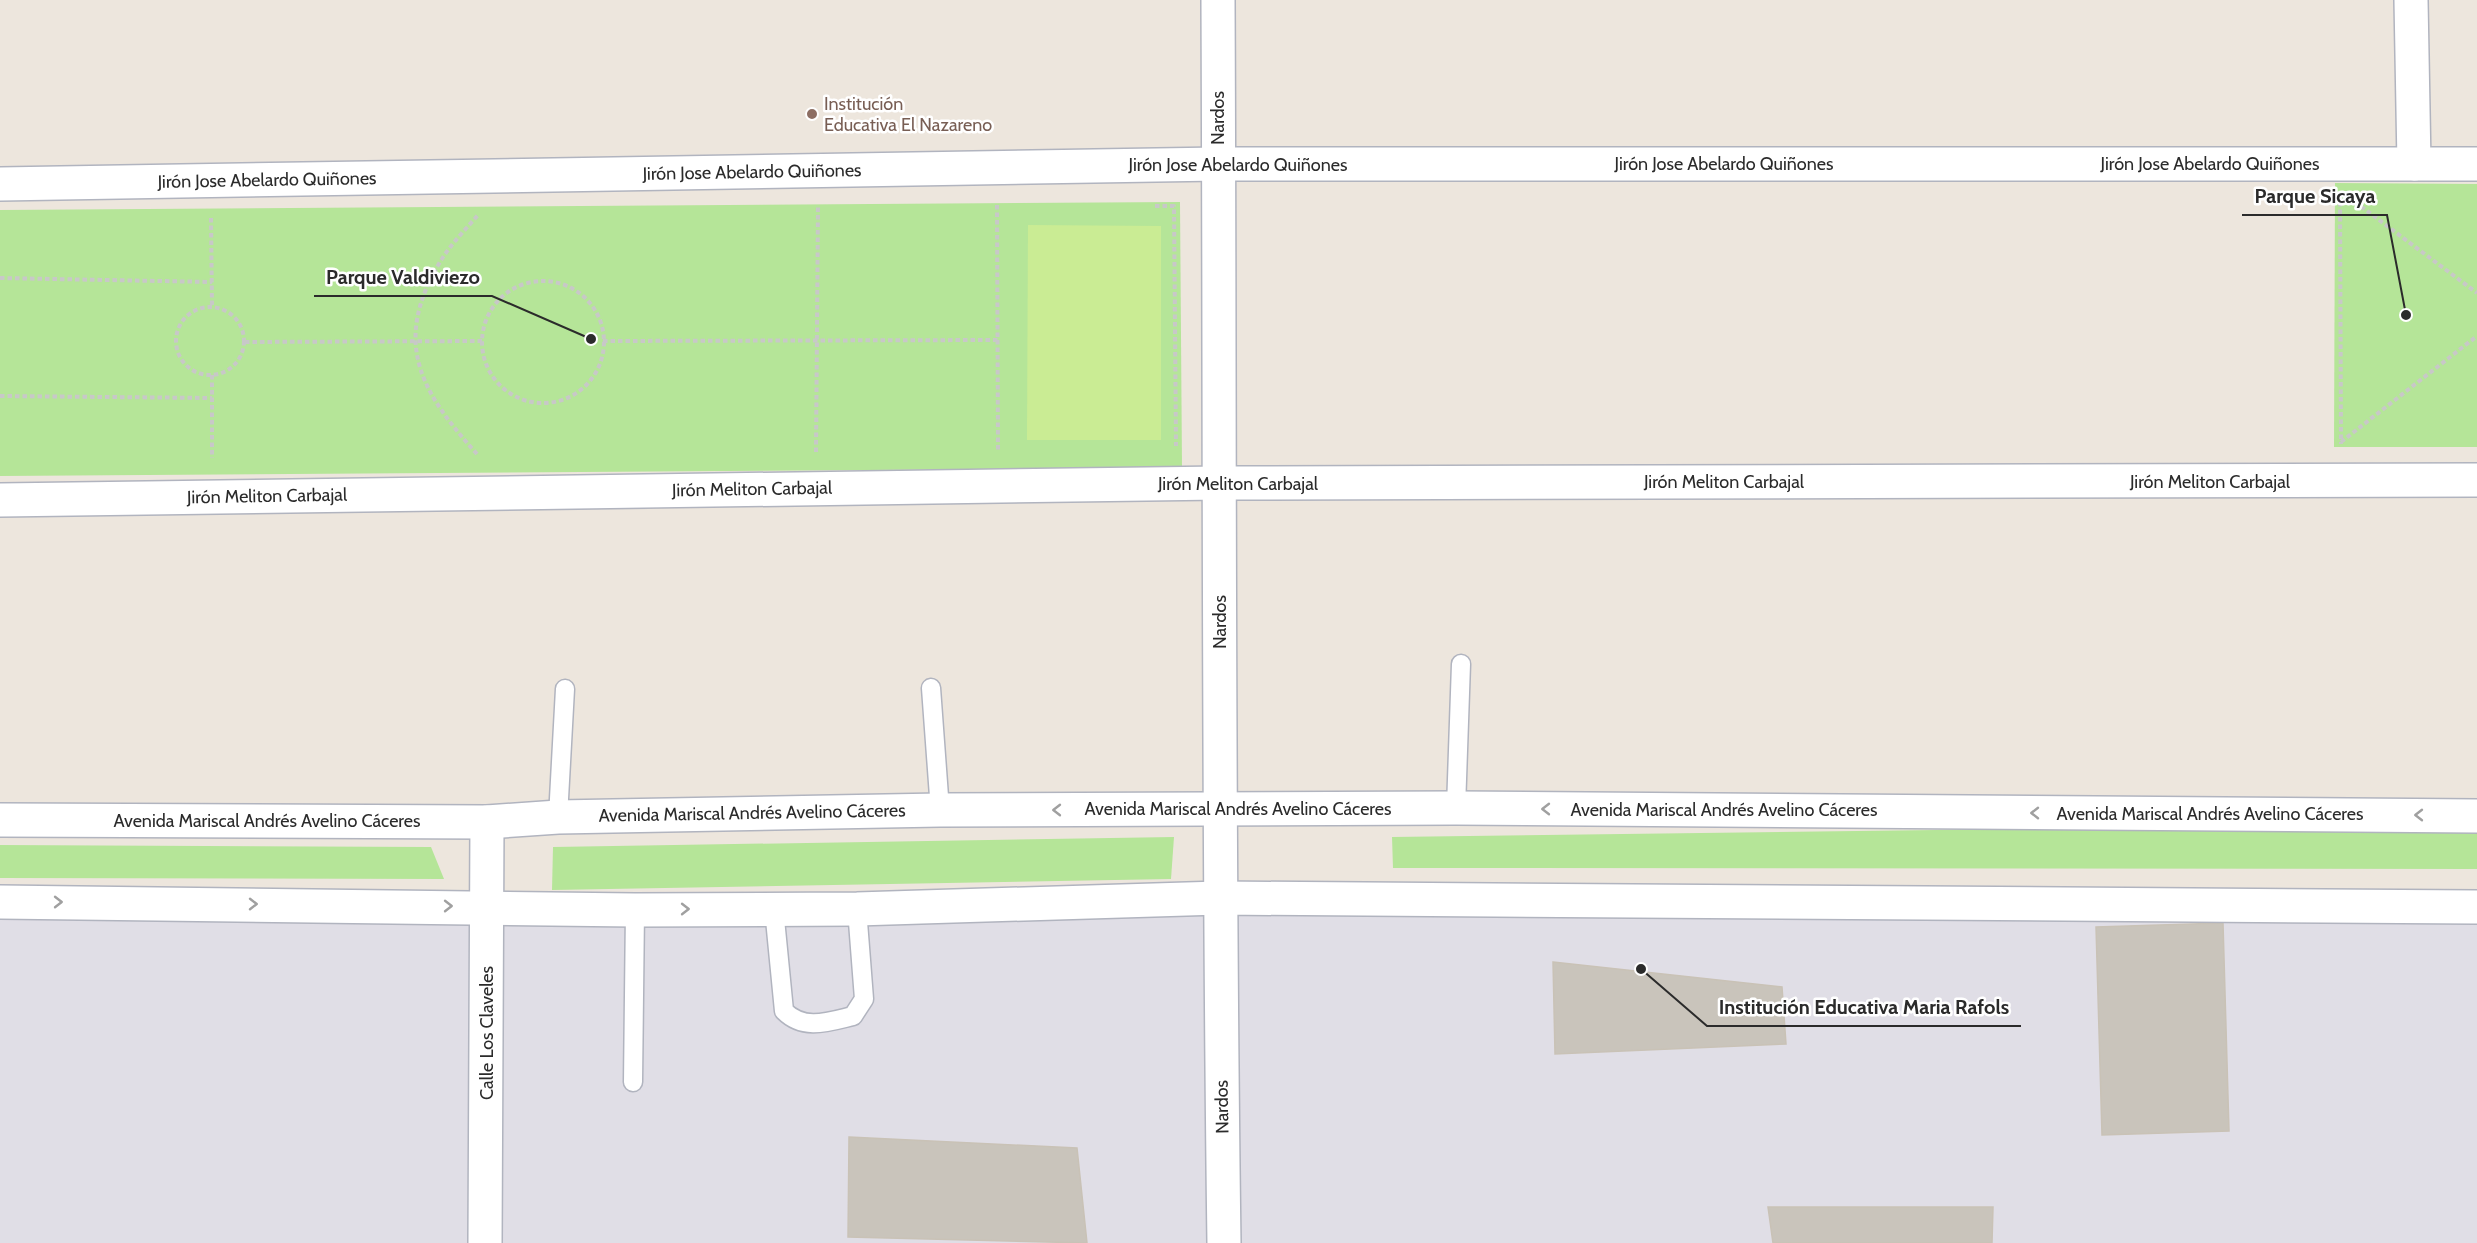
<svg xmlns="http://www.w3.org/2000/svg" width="2477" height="1243" font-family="Cabin,sans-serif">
<rect width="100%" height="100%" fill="#ede6dd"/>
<path fill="#e0dee6" d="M2477,913V1243H0V914Z"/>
<g fill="#b5e598">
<path d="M2335,183L2477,184V447H2334Z"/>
<path d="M1180,202L1182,468L0,476V210Z"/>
<path d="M2477,823V869L1393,868L1392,837Z"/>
<path d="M1174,837L1171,879L552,890L553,847Z"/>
<path d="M0,845L431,847L444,879L0,878Z"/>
</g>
<path fill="#caec94" d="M1028,225L1161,226V440H1027Z"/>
<g fill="#c9c4bb" stroke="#c9c2b6" stroke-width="1.5">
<path d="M2223,923L2229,1131L2102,1135L2096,927Z"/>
<path d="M1553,962L1782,987L1786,1044L1555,1054Z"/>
<path d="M849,1137L1077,1148L1087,1243L848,1237Z"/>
<path d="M1768,1207H1993L1992,1243H1773Z"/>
</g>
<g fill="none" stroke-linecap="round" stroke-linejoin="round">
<defs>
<g id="service">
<path d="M931,688L940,810"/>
<path d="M1456,808L1461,664"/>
<path d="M558,817L565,689"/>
<path d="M774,909L784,1011C804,1031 828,1022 853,1016L864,999L857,909"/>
<path d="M633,1082L635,910"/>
</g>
<g id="minor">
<path d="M1218,0C1220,414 1218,829 1224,1243"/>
<path d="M2411,0L2414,164"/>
<path d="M0,184L1219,164H2477"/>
<path d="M0,500L1221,483L2477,480"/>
<path d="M485,1243L487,822"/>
</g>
<g id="tertiary">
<path d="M0,820L487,822L558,817L940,810L1456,808L2477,816"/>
<path d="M0,902L635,910L857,909L1219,898L2477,907"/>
</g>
</defs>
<use href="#service" stroke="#b1b4bf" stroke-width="21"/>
<use href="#minor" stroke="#b1b4bf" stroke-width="36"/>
<use href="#tertiary" stroke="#b1b4bf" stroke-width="36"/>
<g stroke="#c8c8c8" stroke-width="4" stroke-dasharray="4.5 3" stroke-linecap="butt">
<path d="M2340,202L2341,444"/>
<path d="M2355,202L2477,293"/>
<path d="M997,205L998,450"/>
<path d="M1155,206H1174L1176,446"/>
<path d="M211,218L212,307"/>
<path d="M0,278L212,282"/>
<circle cx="543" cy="342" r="61"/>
<circle cx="210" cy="341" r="34"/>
<path d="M603,341L998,340"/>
<path d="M245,342L482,341"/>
<path d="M212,375V458"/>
<path d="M0,396L212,398"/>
<path d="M2341,442L2477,336"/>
<path d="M816,452L818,207"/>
<path d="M477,454C420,391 392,342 440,262C450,245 465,230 478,215"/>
</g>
<use href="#service" stroke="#fff" stroke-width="18"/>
<use href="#minor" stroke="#fff" stroke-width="33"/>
<use href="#tertiary" stroke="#fff" stroke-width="33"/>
</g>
<defs><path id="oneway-chevron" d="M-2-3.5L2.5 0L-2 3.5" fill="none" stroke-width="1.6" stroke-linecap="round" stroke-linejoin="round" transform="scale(1.5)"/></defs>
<g stroke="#a0a0a0">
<use href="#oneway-chevron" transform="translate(1546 809) rotate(-180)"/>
<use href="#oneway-chevron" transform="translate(1057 810) rotate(180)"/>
<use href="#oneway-chevron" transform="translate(2035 813) rotate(-180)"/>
<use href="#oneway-chevron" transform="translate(2419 815) rotate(-180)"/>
<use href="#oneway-chevron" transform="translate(58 902)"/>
<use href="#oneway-chevron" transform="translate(253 904)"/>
<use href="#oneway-chevron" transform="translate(448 906)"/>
<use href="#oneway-chevron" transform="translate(685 909)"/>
</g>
<circle fill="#8d6e63" stroke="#fff" stroke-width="2" cx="812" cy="114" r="6"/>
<g text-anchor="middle" stroke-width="5" stroke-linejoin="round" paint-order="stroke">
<g font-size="18" fill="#785e54" stroke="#fff" text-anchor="start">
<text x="824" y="110">Institución<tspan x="824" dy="21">Educativa El Nazareno</tspan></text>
</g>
<g font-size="18" fill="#2b2b2b" stroke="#fff">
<text transform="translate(1218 118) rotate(-90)" y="6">Nardos</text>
<text x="1724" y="170">Jirón Jose Abelardo Quiñones</text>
<text x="2210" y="170">Jirón Jose Abelardo Quiñones</text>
<text x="1238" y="171">Jirón Jose Abelardo Quiñones</text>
<text transform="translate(752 172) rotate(-1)" y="6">Jirón Jose Abelardo Quiñones</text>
<text transform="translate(267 180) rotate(-1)" y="6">Jirón Jose Abelardo Quiñones</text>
<text x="1724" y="488">Jirón Meliton Carbajal</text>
<text x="2210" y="488">Jirón Meliton Carbajal</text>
<text x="1238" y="490">Jirón Meliton Carbajal</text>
<text transform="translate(752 489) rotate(-1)" y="6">Jirón Meliton Carbajal</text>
<text transform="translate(267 496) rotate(-1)" y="6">Jirón Meliton Carbajal</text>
<text transform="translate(1220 622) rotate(-90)" y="6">Nardos</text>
<text x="1238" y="815">Avenida Mariscal Andrés Avelino Cáceres</text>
<text x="1724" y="816">Avenida Mariscal Andrés Avelino Cáceres</text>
<text transform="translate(752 813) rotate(-1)" y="6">Avenida Mariscal Andrés Avelino Cáceres</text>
<text x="2210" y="820">Avenida Mariscal Andrés Avelino Cáceres</text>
<text x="267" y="827">Avenida Mariscal Andrés Avelino Cáceres</text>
<text transform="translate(487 1033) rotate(-90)" y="6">Calle Los Claveles</text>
<text transform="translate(1222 1107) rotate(-91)" y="6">Nardos</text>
</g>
</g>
<path fill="none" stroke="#2b2b2b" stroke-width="2" d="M2406 315L2387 215H2242M591 339L492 296H314M1641 969L1707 1026H2021"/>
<g fill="#2b2b2b" stroke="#fff" stroke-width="2">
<circle cx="2406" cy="315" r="6"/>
<circle cx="591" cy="339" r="6"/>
<circle cx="1641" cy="969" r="6"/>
</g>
<g font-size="20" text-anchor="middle" font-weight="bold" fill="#2b2b2b" stroke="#fff" stroke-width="5" stroke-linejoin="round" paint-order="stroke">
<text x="2315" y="203">Parque Sicaya</text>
<text x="403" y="284">Parque Valdiviezo</text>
<text x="1864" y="1014">Institución Educativa Maria Rafols</text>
</g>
</svg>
